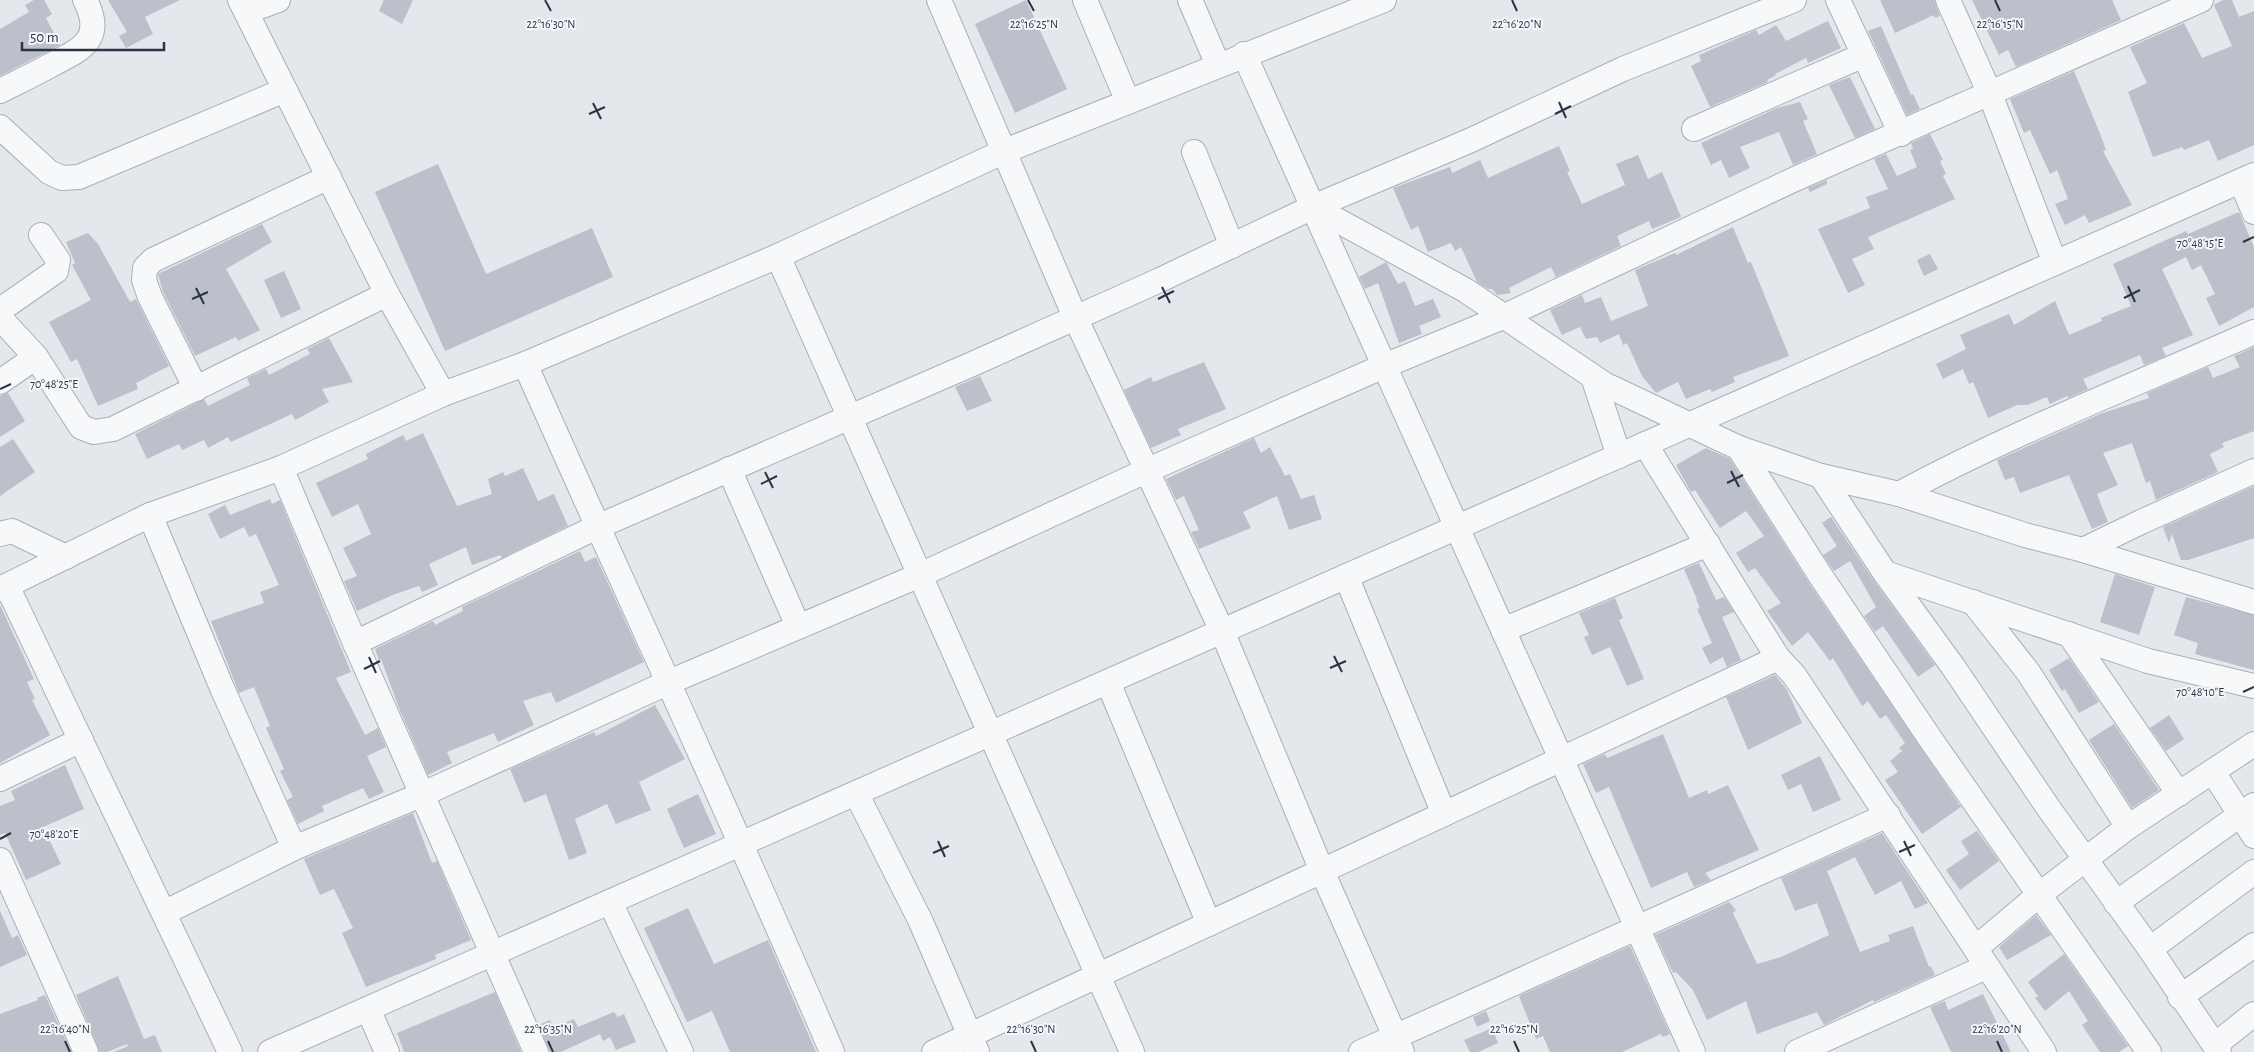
<svg xmlns="http://www.w3.org/2000/svg" width="2254" height="1052" font-family="'Alegreya Sans',sans-serif">
<rect width="100%" height="100%" fill="#e4e7ec"/>
<g fill="#bbc0ca">
<path d="M34,0H44L52,14L46,18L60,45L0,76V29L29,12L25,5Z"/>
<path d="M108,0H180L145,17L153,34L126,48L119,36L127,32Z"/>
<path d="M384,0H413L402,24L379,11Z"/>
<path d="M1026,0L1067,89L1015,113L975,24Z"/>
<path d="M1880,0H1934L1940,16L1935,18L1934,15L1895,33Z"/>
<path d="M1972,0H2112L2121,20L2016,67L2008,50L1999,55Z"/>
<path d="M2223,0H2232L2239,17L2254,11V145L2218,161L2209,140L2184,150L2182,147L2153,157L2128,92L2147,83L2130,47L2184,23L2202,58L2232,46L2214,5Z"/>
<path d="M1828,21L1841,48L1808,63L1806,58L1775,74L1776,75L1767,80L1768,82L1710,107L1691,66L1701,61L1699,55L1756,30L1759,35L1776,25L1786,41Z"/>
<path d="M1881,26L1911,95L1913,94L1920,109L1907,115L1868,31Z"/>
<path d="M2074,71L2101,136L2106,150L2103,151L2132,205L2089,223L2085,215L2065,225L2055,204L2068,199L2057,170L2050,174L2030,130L2024,133L2010,99Z"/>
<path d="M1850,77L1875,129L1855,138L1829,85Z"/>
<path d="M1800,102L1808,119L1803,121L1817,154L1793,165L1779,132L1740,147L1750,168L1729,178L1721,160L1711,165L1701,143L1777,108Z"/>
<path d="M1930,134L1943,160L1940,161L1946,174L1943,176L1955,199L1868,237L1874,249L1852,259L1865,285L1848,293L1818,229L1870,208L1866,197L1888,189L1874,159L1886,154L1897,176L1917,167L1910,150L1913,149L1911,143Z"/>
<path d="M1559,146L1570,171L1567,172L1582,204L1625,185L1616,164L1638,155L1648,179L1662,172L1681,217L1652,229L1649,221L1617,236L1621,246L1556,277L1551,267L1509,288L1511,293L1497,295L1492,289H1488L1477,282L1461,247L1455,251L1451,243L1428,252L1418,226L1411,230L1393,188L1450,167L1452,173L1480,160L1488,178Z"/>
<path d="M438,164L486,274L592,228L613,277L445,351L375,192Z"/>
<path d="M1827,180V184L1810,192L1808,188Z"/>
<path d="M2239,212L2254,247V307L2219,326L2206,298L2215,294L2201,265L2192,270L2186,257L2162,269L2193,335L2162,348L2166,356L2144,365L2140,355L2083,379L2088,389L2068,398L2067,396L2050,404L2047,397L2027,405H2017L1988,418L1973,382L1969,384L1963,369L1943,379L1936,364L1966,349L1960,335L2009,314L2014,325L2055,301L2069,335L2102,321L2101,318L2131,306L2113,264L2186,231L2188,234Z"/>
<path d="M262,224L272,242L226,269L260,330L238,341L236,337L195,356L163,292L158,274Z"/>
<path d="M1733,227L1748,263L1751,262L1789,356L1733,377L1735,382L1712,392L1710,389L1686,399L1678,382L1656,393L1642,376L1627,343L1623,345L1619,334L1600,343L1597,337L1586,339L1580,327L1562,335L1550,310L1582,295L1585,303L1601,297L1611,321L1648,306L1635,270L1675,253L1676,255Z"/>
<path d="M88,233L98,244L130,302L136,299L169,366L136,383L138,389L98,406L77,359L71,362L49,322L91,300L72,265L75,263L66,242Z"/>
<path d="M1930,254L1938,269L1924,276L1917,260Z"/>
<path d="M1386,262L1398,284L1405,281L1415,306L1433,299L1441,317L1419,326L1422,334L1399,343L1378,283L1365,289L1359,277Z"/>
<path d="M284,271L301,309L281,318L264,280Z"/>
<path d="M329,338L353,382L322,389L329,402L295,420L292,414L231,442L228,437L208,448L204,440L182,450L179,444L147,459L135,434L204,399L208,406L250,385L247,378L266,369L269,375L310,354L307,349Z"/>
<path d="M2254,347V431L2222,443L2224,447L2210,454L2218,472L2156,500L2150,481L2146,483L2132,443L2103,453L2118,485L2097,494L2108,522L2092,529L2069,475L2020,493L2014,477L2005,480L1997,460L2100,414L2149,398L2147,393L2208,367L2213,378L2240,367L2234,356Z"/>
<path d="M1204,362L1226,409L1178,429L1181,435L1151,448L1124,390L1151,377L1153,382Z"/>
<path d="M980,376L992,401L967,411L955,387Z"/>
<path d="M8,393L25,421L0,437V396Z"/>
<path d="M423,433L457,506L492,494L488,479L503,472L505,476L523,468L538,501L554,494L568,526L502,558L500,555L472,565L466,547L429,564L438,585L422,592L419,586L395,594L357,611L344,581L357,576L343,548L371,534L358,504L332,517L316,483L368,459L366,454L403,435L406,441Z"/>
<path d="M1254,438L1261,453L1270,447L1285,476L1290,474L1301,499L1314,495L1322,519L1289,530L1277,496L1243,512L1251,528L1199,549L1191,532L1199,530L1184,496L1176,500L1166,479Z"/>
<path d="M13,439L35,472L0,496V447Z"/>
<path d="M1706,448L1730,459L1809,583L1961,807L1922,834L1885,780L1898,772L1890,761L1902,751L1899,748L1905,743L1886,715L1880,719L1868,701L1862,706L1833,658L1830,661L1808,632L1792,646L1767,611L1781,603L1755,568L1748,572L1736,553L1764,536L1746,511L1720,528L1695,490L1691,492L1676,465Z"/>
<path d="M2254,486V538L2188,560H2181L2172,534L2169,543L2163,527Z"/>
<path d="M270,499L272,504L280,500L351,672L336,678L365,735L378,728L386,747L367,756L384,792L369,799L363,788L322,806L324,811L298,824L287,800L293,797L280,771L284,769L266,728L270,726L254,687L239,693L211,621L264,603L260,592L279,585L256,534L249,537L244,527L220,539L208,514L225,505L230,515Z"/>
<path d="M1831,517L1874,581L1935,665L1918,677L1883,626L1875,632L1864,616L1876,607L1850,561L1834,571L1823,555L1837,546L1822,523Z"/>
<path d="M580,551L585,562L596,557L644,662L556,703L551,692L523,701L534,725L498,742L494,733L447,752L452,763L428,775L399,708L381,659L379,660L375,649L433,621L435,625L463,611L462,607Z"/>
<path d="M1699,563L1716,600L1724,597L1734,612L1722,617L1741,660L1727,667L1723,657L1710,664L1702,648L1712,643L1697,609L1700,608L1696,599H1697L1684,569Z"/>
<path d="M2115,574L2155,587L2139,635L2100,622Z"/>
<path d="M2186,597L2254,615V670L2195,654L2198,643L2174,635Z"/>
<path d="M1615,598L1623,618L1619,620L1644,679L1627,686L1610,647L1592,655L1584,637L1589,635L1579,613Z"/>
<path d="M0,605L34,679L27,682L35,699L32,700L50,735L0,763Z"/>
<path d="M2069,658L2099,702L2079,713L2065,689L2062,691L2049,670Z"/>
<path d="M1775,675L1787,690L1802,723L1748,750L1726,697Z"/>
<path d="M655,705L685,759L639,782L651,810L616,824L607,804L575,819L587,853L569,860L546,794L524,803L510,769L594,732L596,736Z"/>
<path d="M2169,715L2184,739L2166,751L2150,728Z"/>
<path d="M2114,724L2159,790L2132,808L2089,740Z"/>
<path d="M1663,734L1689,798L1707,790L1708,794L1728,785L1759,850L1705,873L1711,880L1694,887L1687,872L1651,888L1609,787L1596,793L1583,764L1605,754L1607,758Z"/>
<path d="M1820,756L1841,800L1813,812L1801,784L1788,790L1781,775Z"/>
<path d="M65,765L84,809L43,827L61,864L26,880L5,833L0,835V806L15,800L11,791Z"/>
<path d="M698,794L716,834L684,848L667,809Z"/>
<path d="M413,813L432,863L437,861L471,940L435,955L436,959L366,987L342,933L353,928L334,889L320,895L304,859Z"/>
<path d="M1977,831L1999,861L1960,890L1946,870L1969,854L1961,841Z"/>
<path d="M1882,833L1928,903L1915,909L1901,881L1875,895L1855,857L1827,871L1860,952L1890,941L1888,935L1913,926L1929,967L1931,966L1935,975L1874,1002L1873,1000L1824,1025L1817,1012L1757,1034L1746,1001L1707,1020L1693,990L1676,972L1673,973L1655,935L1729,902L1736,910L1733,913L1757,964L1781,957L1829,935L1817,903L1795,911L1781,878Z"/>
<path d="M688,908L714,964L768,940L816,1052H730L712,1011L687,1022L644,928Z"/>
<path d="M0,911L12,938L18,935L27,955L0,967Z"/>
<path d="M2036,915L2051,935L2007,960L1999,947Z"/>
<path d="M1630,946L1670,1034L1663,1037L1661,1034L1622,1052H1550L1543,1036L1536,1039L1519,996Z"/>
<path d="M2064,954L2128,1046L2119,1052H2100L2082,1025L2088,1021L2069,991L2045,1011L2035,998L2038,996L2028,982Z"/>
<path d="M118,976L144,1039L155,1035L162,1052H114L128,1046L127,1044L107,1052H100L76,995Z"/>
<path d="M495,992L521,1052H404L397,1033Z"/>
<path d="M1983,994L2011,1052H1951L1930,1007L1945,1001L1948,1010Z"/>
<path d="M45,995L71,1052H0V1014L38,1000L37,998Z"/>
<path d="M1486,1011L1490,1021L1477,1027L1473,1017Z"/>
<path d="M614,1012L618,1017L624,1014L636,1042L616,1050L610,1037L603,1041L600,1034L561,1052H550L539,1025L550,1020L554,1028L574,1019L578,1027Z"/>
<path d="M1492,1028L1498,1043L1478,1052H1470L1464,1040Z"/>
</g>
<g fill="none" stroke-linecap="round" stroke-linejoin="round">
<defs>
<g id="minor">
<path d="M240,0L387,294L443,394"/>
<path d="M939,0L1075,317L1222,631L1322,871L1402,1052"/>
<path d="M1085,0L1128,102"/>
<path d="M1190,0L1218,65"/>
<path d="M1838,0L1901,134"/>
<path d="M1948,0L1990,94L2055,263"/>
<path d="M246,12L278,0"/>
<path d="M1244,54L1693,1052"/>
<path d="M0,91C16,83 33,75 49,66C80,50 106,40 85,0"/>
<path d="M0,127L49,172L62,178L79,177L285,90"/>
<path d="M1694,129L1864,55"/>
<path d="M1194,152L1232,246"/>
<path d="M2241,181L2254,212"/>
<path d="M1313,207L1465,290L1604,384L1739,448L1821,476L1899,494L2025,535L2083,550L2254,602"/>
<path d="M778,256L1132,1052"/>
<path d="M0,310L56,271L58,260L41,235"/>
<path d="M0,318L36,357L81,427L94,432L113,429L387,294"/>
<path d="M525,364C627,594 733,821 832,1052"/>
<path d="M1593,377L1619,456"/>
<path d="M0,382L36,357"/>
<path d="M196,389L150,297L144,280L145,268L153,260L329,177"/>
<path d="M1645,444L1778,658L1794,675L2044,1052"/>
<path d="M1739,448L1820,575L1929,737L2149,1052"/>
<path d="M281,468L355,643L536,1052"/>
<path d="M729,469L798,626"/>
<path d="M1821,476L1885,573L1954,668L2047,806L2150,949L2219,1052"/>
<path d="M1899,494C2014,432 2135,385 2254,332"/>
<path d="M150,515L222,688L294,848"/>
<path d="M0,534L12,531L66,557"/>
<path d="M2083,550L2141,522L2254,471"/>
<path d="M1885,573L2148,661L2254,686"/>
<path d="M1346,576L1444,814"/>
<path d="M7,586L230,1052"/>
<path d="M0,589L150,515L281,468L443,394L525,364L778,256L1005,151L1384,0"/>
<path d="M1973,602L2028,672L2128,827"/>
<path d="M1503,630L1708,544"/>
<path d="M2069,634L2179,794"/>
<path d="M355,643L597,527L970,365L1160,280L1313,207L1469,141L1623,69L1794,0"/>
<path d="M1108,682L1209,924"/>
<path d="M2213,772L2254,836"/>
<path d="M0,779L81,740"/>
<path d="M856,793L921,922L977,1052"/>
<path d="M0,860L86,1052"/>
<path d="M610,902L681,1052"/>
<path d="M2116,903L2254,805"/>
<path d="M164,913L294,848L423,794L667,683L920,575L1148,470L1384,366L1503,317L1795,179L2201,0"/>
<path d="M1976,948L2040,894L2128,827L2254,744"/>
<path d="M2150,949L2254,872"/>
<path d="M2180,997L2254,945"/>
<path d="M368,1009L387,1052"/>
<path d="M2215,1045L2254,1014"/>
<path d="M270,1052L2254,175"/>
<path d="M934,1052L1778,658"/>
<path d="M1361,1052L1888,815"/>
<path d="M1797,1052L1986,967"/>
</g>
</defs>
<use href="#minor" stroke="#a9aeb7" stroke-width="26"/>
<use href="#minor" stroke="#f7f8fa" stroke-width="24"/>
</g>
<path fill="none" stroke="#2b3445" stroke-width="2" d="M545,0L551,11M1028,0L1034,11M1512,0L1517,11M1995,0L2000,11M1559,102L1566,118M593,103L601,119M589,114L605,107M1555,114L1571,106M2243,242L2254,237M2128,286L2135,302M1162,287L1170,303M196,288L204,304M2124,298L2140,290M192,299L208,292M1158,299L1174,291M0,389L11,384M1731,471L1739,487M765,472L773,488M1727,483L1743,475M761,484L777,476M1334,656L1342,672M369,657L376,673M1330,668L1346,661M364,669L380,661M2243,692L2254,687M0,839L11,833M938,841L945,857M1904,841L1911,856M1899,852L1915,845M933,853L949,846M65,1041L70,1052M548,1041L553,1052M1031,1041L1036,1052M1514,1041L1519,1052M1997,1041L2002,1052"/>
<g font-size="12" text-anchor="middle" fill="#2b3445" stroke="#f4f6f9" stroke-width="4" stroke-linejoin="round" paint-order="stroke">
<text x="551" y="28">22°16'30"N</text>
<text x="1034" y="28">22°16'25"N</text>
<text x="2000" y="28">22°16'15"N</text>
<text x="1517" y="28">22°16'20"N</text>
<text x="2200" y="247">70°48'15"E</text>
<text x="54" y="388">70°48'25"E</text>
<text x="2200" y="696">70°48'10"E</text>
<text x="54" y="838">70°48'20"E</text>
<text x="65" y="1033">22°16'40"N</text>
<text x="548" y="1033">22°16'35"N</text>
<text x="1031" y="1033">22°16'30"N</text>
<text x="1514" y="1033">22°16'25"N</text>
<text x="1997" y="1033">22°16'20"N</text>
</g>
<path d="M22 42v8h142v-8" fill="none" stroke="#2b3445" stroke-width="2.5"/>
<text x="30" y="42" font-size="15" fill="#2b3445" stroke="#f4f6f9" stroke-width="4" paint-order="stroke">50 m</text>
</svg>
